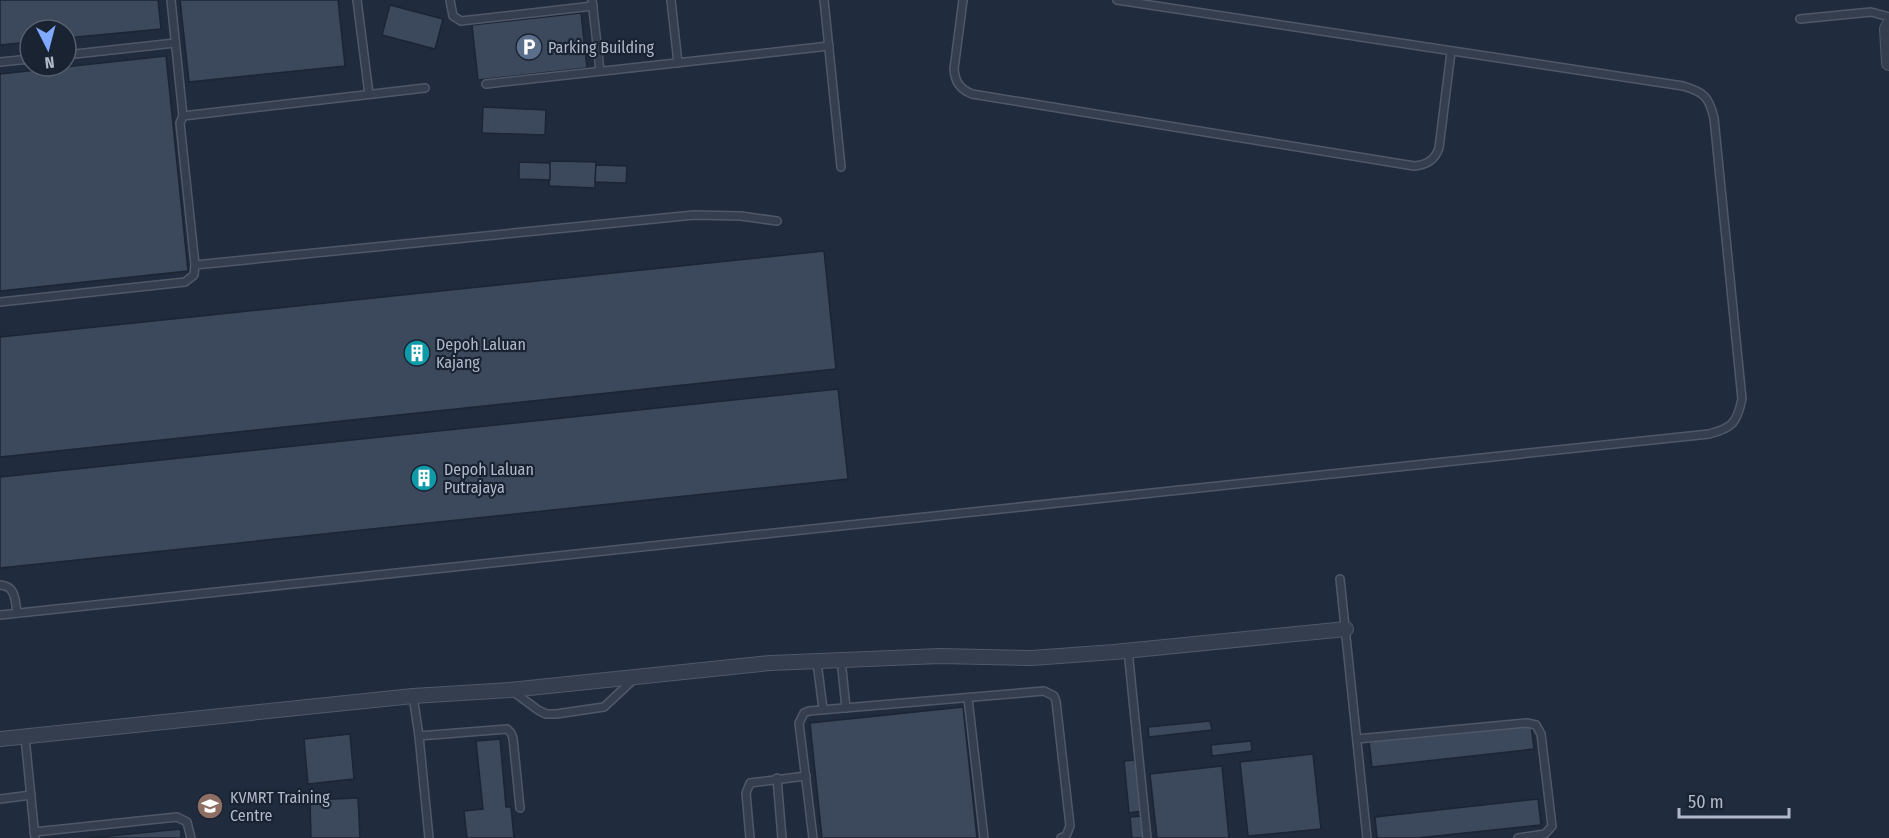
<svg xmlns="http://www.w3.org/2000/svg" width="1889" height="838" font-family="'Fira Sans Condensed',sans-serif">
<rect width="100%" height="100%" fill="#202b3e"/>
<g fill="#3c495d" stroke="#1c2534" stroke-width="1.5">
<path d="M0,0H158L161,29L66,38V30H30V42L0,45Z"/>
<path d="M180,0H338L345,66L189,82Z"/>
<path d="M390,5L443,19L435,49L382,35Z"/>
<path d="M581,13L587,68L478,80L472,25Z"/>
<path d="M166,56L188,271L0,291V74Z"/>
<path d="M483,107L546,110L545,135L482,133Z"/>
<path d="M550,161L596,162L595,188L549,186Z"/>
<path d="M519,162L550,163V180L519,179Z"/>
<path d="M596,165L627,166L626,183L595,182Z"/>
<path d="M824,251L836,369L0,457V337Z"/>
<path d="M838,389L848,479L0,568V477Z"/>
<path d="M963,707L977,838H822L810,723Z"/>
<path d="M1210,721L1212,730L1149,737L1148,727Z"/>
<path d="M1531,724L1534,749L1372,767L1369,742Z"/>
<path d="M350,734L354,779L308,784L304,739Z"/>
<path d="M500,739L506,807H511L514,838H467L464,811L483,809L476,741Z"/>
<path d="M1251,741L1252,751L1212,756L1211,745Z"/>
<path d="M1313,754L1321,829L1248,836L1240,762Z"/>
<path d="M1135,760L1141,811L1129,813L1124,761Z"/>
<path d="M1222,766L1229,838H1157L1150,774Z"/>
<path d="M358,798L360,838H311L310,800Z"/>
<path d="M1538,799L1541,825L1417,838H1377L1375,817Z"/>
<path d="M1142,816L1144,838H1132L1130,817Z"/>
<path d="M181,829V838H89Z"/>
</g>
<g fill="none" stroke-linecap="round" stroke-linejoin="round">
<defs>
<g id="lane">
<path d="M171,0L183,116L425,88"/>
<path d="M357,0L369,94"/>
<path d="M450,0L453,16L461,21L593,6"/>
<path d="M592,0L600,71"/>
<path d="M671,0L678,63"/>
<path d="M824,0L841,167"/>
<path d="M963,0L954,69C955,82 960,89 972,94L1414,166C1427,165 1435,160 1439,148L1451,52"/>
<path d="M1800,19L1871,12L1889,17"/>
<path d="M66,55L175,43"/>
<path d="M0,62L30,59"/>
<path d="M486,84L829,46"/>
<path d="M183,116L180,123L195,265"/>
<path d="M0,302L185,282L194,275L195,265L694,215L741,216L777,221"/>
<path d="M1340,579L1367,838"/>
<path d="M0,585C16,586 15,600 17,613"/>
<path d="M0,615L1709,434C1733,428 1737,422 1742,399L1714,118C1709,97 1704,92 1683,86L1117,0"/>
<path d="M1128,650L1147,838"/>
<path d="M841,659L846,708"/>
<path d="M817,662L823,709"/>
<path d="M511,690L538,710L546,714H556L604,707L634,679"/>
<path d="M413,696L419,736"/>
<path d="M968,698L984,838"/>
<path d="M25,737L35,838"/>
<path d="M1357,739L1527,723L1536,725L1541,734L1552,826L1545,834L1518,838"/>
<path d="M777,778L782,838"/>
<path d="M0,799L31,795"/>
<path d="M34,832L177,817L187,822L191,838"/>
<path d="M429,838L419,736L507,729L511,733L513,738L520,808"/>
<path d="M750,838L746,793L750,783L806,776"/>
<path d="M813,838L799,723L804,713L809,711L1044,691L1054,696L1056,701L1070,826L1066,836L1061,838"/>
</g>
<g id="street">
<path d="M1889,25L1887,29L1889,63"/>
<path d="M0,739L413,696L510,690L770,663L940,656L1032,658L1114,652L1346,629"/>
</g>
</defs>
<use href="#lane" stroke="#505868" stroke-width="10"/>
<use href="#street" stroke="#505868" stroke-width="16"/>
<use href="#lane" stroke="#353e4e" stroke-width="7"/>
<use href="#street" stroke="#353e4e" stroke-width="14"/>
</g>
<defs>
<symbol id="parking-disc" viewBox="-11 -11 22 22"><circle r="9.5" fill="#5c6f8a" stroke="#1a2332"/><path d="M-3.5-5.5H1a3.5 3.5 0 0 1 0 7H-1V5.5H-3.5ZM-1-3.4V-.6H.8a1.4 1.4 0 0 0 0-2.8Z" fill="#fff"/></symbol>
<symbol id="building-disc" viewBox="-11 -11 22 22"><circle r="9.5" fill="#0f9aa8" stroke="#1a2332"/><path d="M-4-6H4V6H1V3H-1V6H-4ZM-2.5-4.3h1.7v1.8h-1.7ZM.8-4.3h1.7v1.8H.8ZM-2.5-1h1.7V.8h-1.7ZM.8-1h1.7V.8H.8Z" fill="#fff"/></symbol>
<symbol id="school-disc" viewBox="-11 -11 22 22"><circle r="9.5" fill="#8d6e63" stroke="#1a2332"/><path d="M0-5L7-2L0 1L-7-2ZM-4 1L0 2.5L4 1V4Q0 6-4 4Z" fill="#fff"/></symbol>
</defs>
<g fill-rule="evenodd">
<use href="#parking-disc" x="514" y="32" width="30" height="30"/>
<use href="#building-disc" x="402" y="338" width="30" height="30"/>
<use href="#building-disc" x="409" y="463" width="30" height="30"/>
<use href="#school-disc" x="195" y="791" width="30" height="30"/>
</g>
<g text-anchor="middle" stroke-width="4.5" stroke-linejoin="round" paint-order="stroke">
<g font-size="16" fill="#b0b8c9" stroke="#1a2332" text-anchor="start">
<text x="548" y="53">Parking Building</text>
<text x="436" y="350">Depoh Laluan<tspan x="436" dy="18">Kajang</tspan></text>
<text x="444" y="475">Depoh Laluan<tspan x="444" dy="18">Putrajaya</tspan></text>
<text x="230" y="803">KVMRT Training<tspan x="230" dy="18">Centre</tspan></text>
</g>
</g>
<g transform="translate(48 48) rotate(174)"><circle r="28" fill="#1a2332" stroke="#565f6e" stroke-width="1.5"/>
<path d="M0-4.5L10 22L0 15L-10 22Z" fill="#7faaff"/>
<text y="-9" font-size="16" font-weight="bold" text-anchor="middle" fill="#b0b8c9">N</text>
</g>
<path d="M1679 808v9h110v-9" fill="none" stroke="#b0b8c9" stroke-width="3"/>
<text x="1688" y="808" font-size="18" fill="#b0b8c9" stroke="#1a2332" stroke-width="4.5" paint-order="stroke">50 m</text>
</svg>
